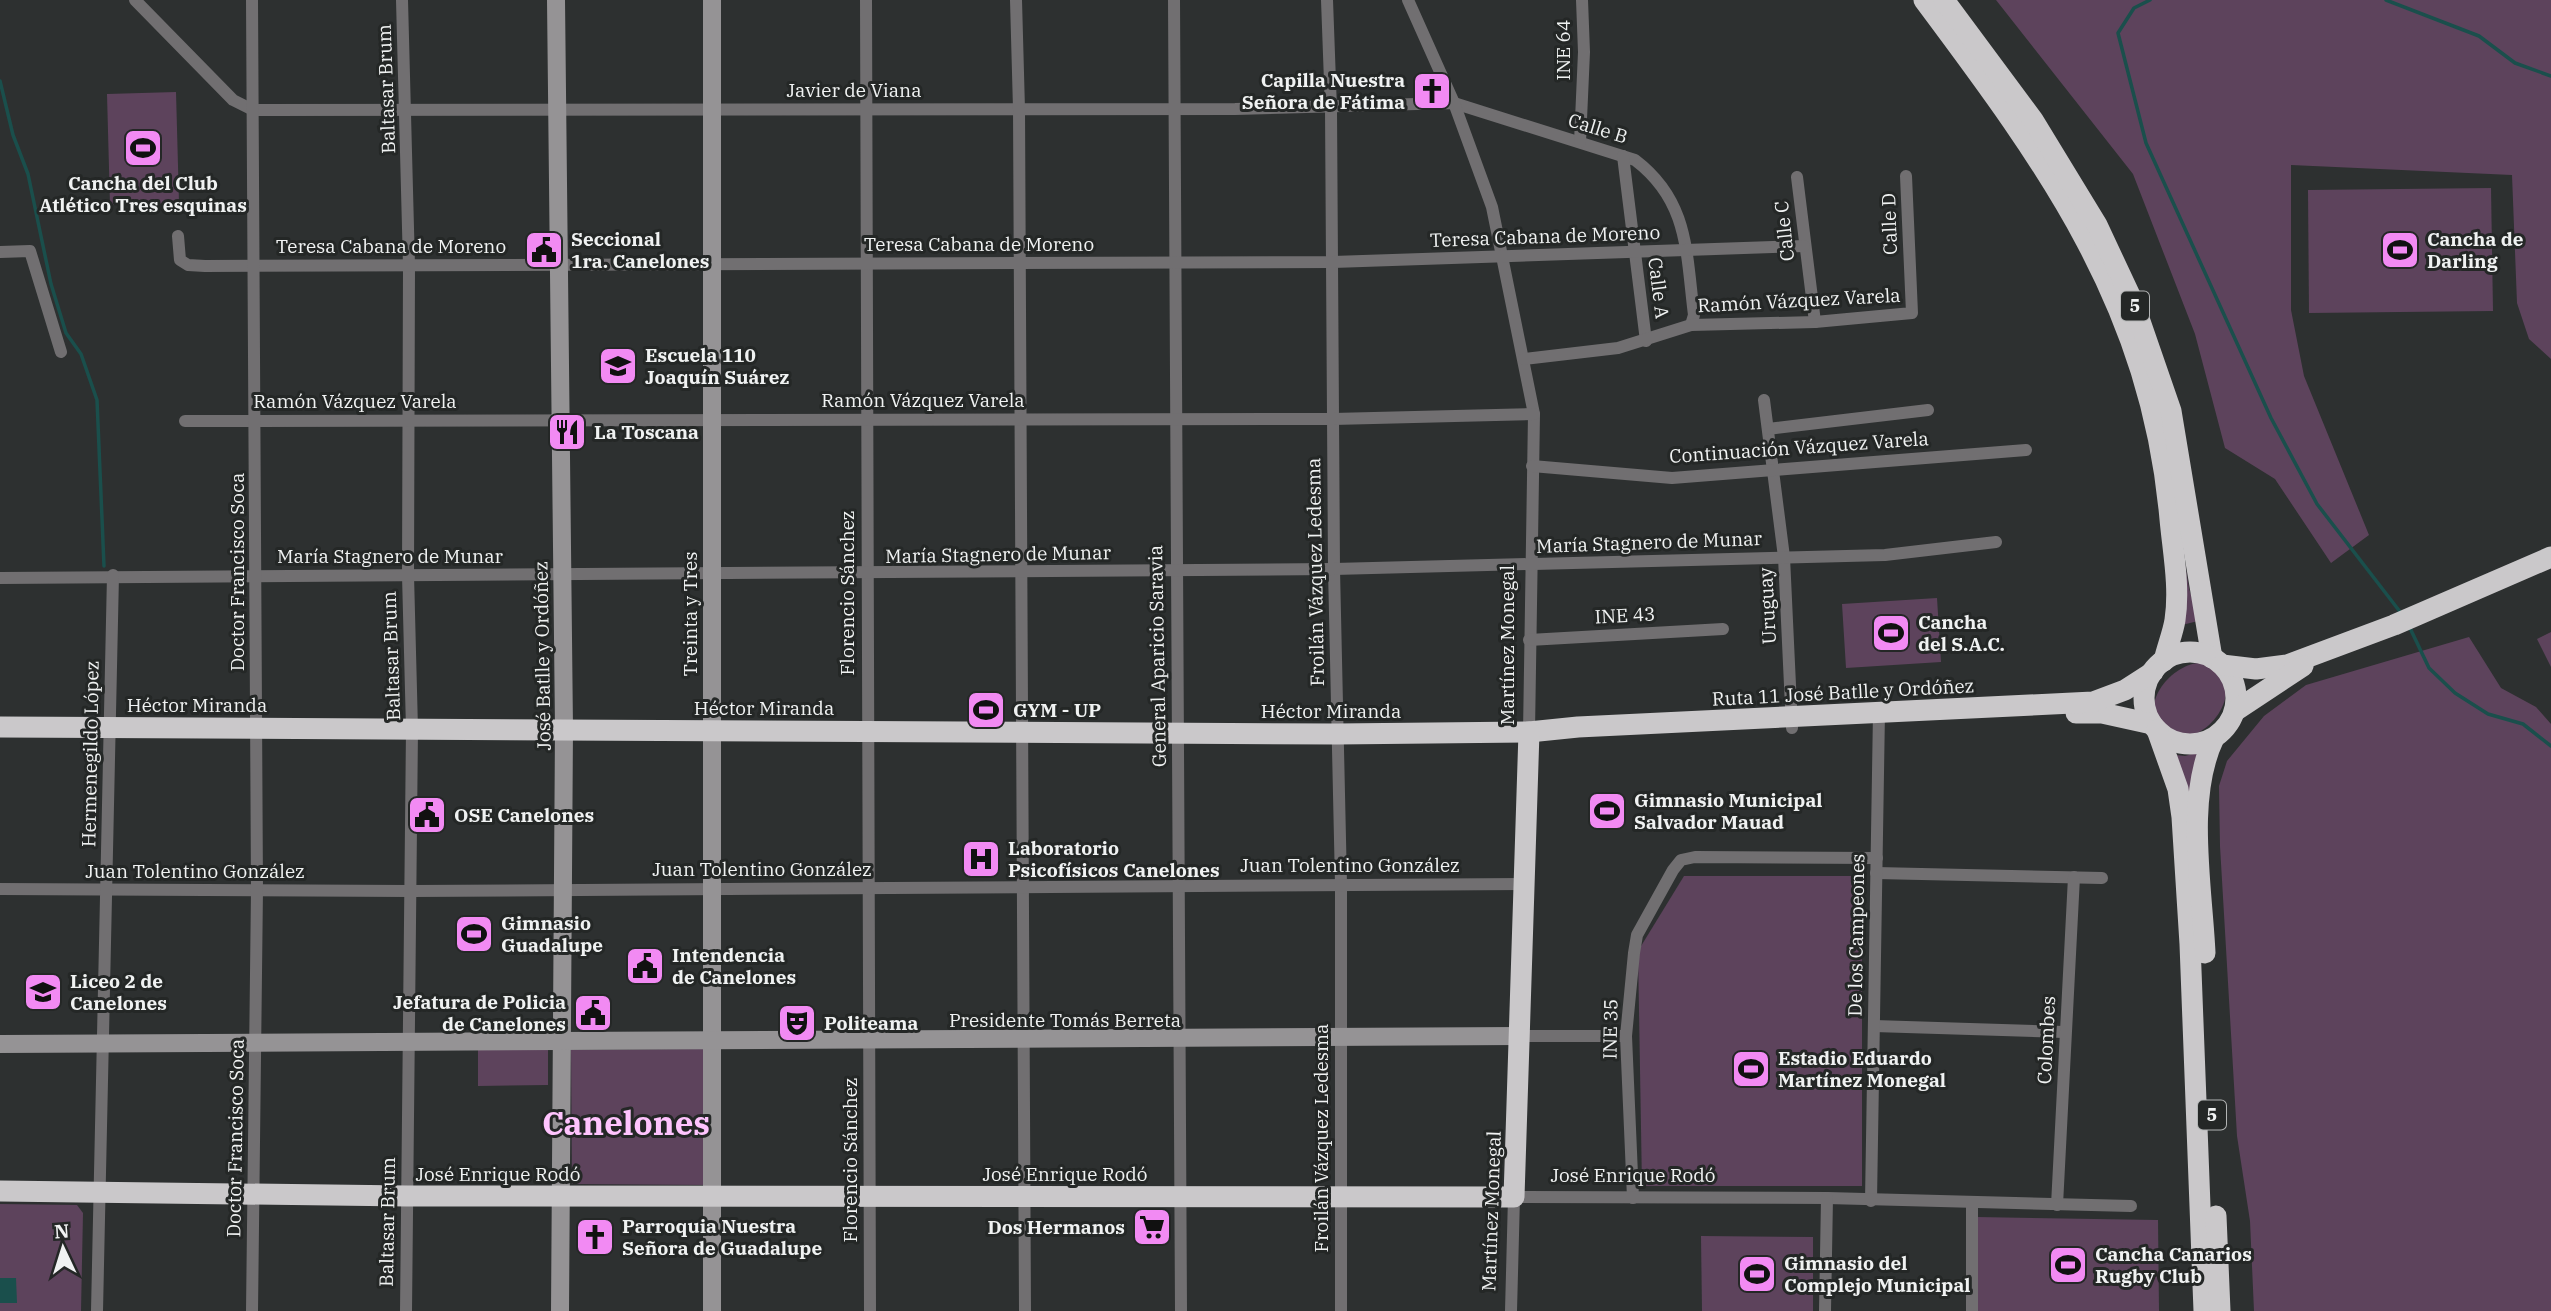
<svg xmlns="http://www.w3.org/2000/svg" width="2551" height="1311" font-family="'IBM Plex Serif',serif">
<rect width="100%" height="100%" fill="#2d3030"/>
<g fill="#5d435c">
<path d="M1996,0H2551V359L2529,339L2517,303L2512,175L2291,165V310L2304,376L2369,535L2331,563L2275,479L2225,448L2195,334L2133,174Z"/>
<path d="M176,92L179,203L110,205L107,94Z"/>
<path d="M2491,188L2493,311L2309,313L2308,190Z"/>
<path d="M2178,524L2189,588L2198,621L2182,625Z"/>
<path d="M1937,598L1941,662L1846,668L1842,604Z"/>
<path d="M2551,632V667L2537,639Z"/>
<path d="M2469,637L2501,688L2536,707L2551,724V1311H2254L2250,1221L2237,1136L2220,846L2219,786L2227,761L2264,716L2306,685Z"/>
<path d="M2199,663C2261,677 2202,758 2166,732C2135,709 2169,665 2199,663Z"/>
<path d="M2199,752L2191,809L2176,755L2185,756Z"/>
<path d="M1684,876H1862V1186H1642L1638,951Z"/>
<path d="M478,1048H548V1085L478,1086Z"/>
<path d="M706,1049L708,1185L572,1184L571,1050Z"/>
<path d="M0,1204L77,1205L83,1213L81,1311H0Z"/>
<path d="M1976,1217L2158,1220L2159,1311H1977Z"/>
<path d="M1701,1236L1813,1237V1311H1702Z"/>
</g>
<path fill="#1a4f4c" d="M0,1278H16L17,1303H0Z"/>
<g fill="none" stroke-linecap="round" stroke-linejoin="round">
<g stroke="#1a4f4c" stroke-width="3.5">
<path d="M2150,0L2134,8L2118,33L2146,143L2271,418L2317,504L2401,613"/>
<path d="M2386,0L2479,36L2515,63L2551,76"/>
<path d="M0,81L13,135L28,174L51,284L66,333L81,354L97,400L104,566"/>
<path d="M2409,626L2429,668L2455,693L2488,714L2523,724L2551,746"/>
</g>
<g stroke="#716f71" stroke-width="12">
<path d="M135,0L233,100L253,110L1235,109L1454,103L1635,160C1689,201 1686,252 1694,315L1691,325"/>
<path d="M402,0L409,266L408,575L412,729L406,1311"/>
<path d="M866,0L870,1311"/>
<path d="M1016,0L1019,109L1025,1311"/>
<path d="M1174,0L1181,1311"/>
<path d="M1327,0L1331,109L1334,569L1341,884V1311"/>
<path d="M1408,0L1454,103L1492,207L1534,414L1529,732"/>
<path d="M1580,142L1584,52L1582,0"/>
<path d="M1623,156L1646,341"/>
<path d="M1797,177L1815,322"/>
<path d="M178,236L180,260L188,265L205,266L1333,262L1804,246"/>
<path d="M0,252L30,251L61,352"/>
<path d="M1524,359L1618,348L1691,325L1815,322L1912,313L1906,176"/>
<path d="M1764,400L1784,557L1792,728"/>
<path d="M185,421L1333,419L1534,414"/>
<path d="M1768,429L1928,410"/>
<path d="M1532,466L1672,478L2026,450"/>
<path d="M0,578L1334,569L1885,555L1996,542"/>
<path d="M1529,640L1723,629"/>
<path d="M1876,873L2102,878"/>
<path d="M0,889L411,891L1524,884"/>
<path d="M1874,1026L2065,1032"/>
<path d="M1520,1036H1626"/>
<path d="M1633,1198L1626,1036L1634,953L1637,935L1673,870L1681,860L1695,857L1877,858"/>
<path d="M1871,1201L1879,712"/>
<path d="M1972,1203V1311"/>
<path d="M2057,1205L2074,877"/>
<path d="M97,1311L113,575"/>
<path d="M252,1311L257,889L252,0"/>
<path d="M1511,1311L1514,1197L1827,1198L2131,1206"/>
<path d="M1825,1311L1827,1198"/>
</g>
<g stroke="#959395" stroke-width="18">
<path d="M556,0L564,729L560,1311"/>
<path d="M712,0V1311"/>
<path d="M0,1044L1520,1036"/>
</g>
<g stroke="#cac8ca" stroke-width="21">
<path d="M1924,0C2048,166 2151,305 2170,519C2173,552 2180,587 2175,620C2173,633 2167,647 2164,661"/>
<path d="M1944,0L2033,120L2097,225L2134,304L2171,411L2212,658"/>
<circle cx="2190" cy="698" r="46"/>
<path d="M2222,665L2256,669L2287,665L2394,625L2551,557"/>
<path d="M2235,711L2303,666"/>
<path d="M2076,713H2102L2152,724"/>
<path d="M0,727L1337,734L1529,732L1578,727L2093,702L2125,690L2153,672"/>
<path d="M2157,730L2178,789L2182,817L2190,944L2204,1311"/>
<path d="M2205,953C2202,887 2185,798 2214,738"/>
<path d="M0,1191L407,1196L1514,1197L1529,732"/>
<path d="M2216,1216L2220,1311"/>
</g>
</g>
<defs>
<symbol id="church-square" viewBox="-11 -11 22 22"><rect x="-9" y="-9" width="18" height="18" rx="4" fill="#f28af3" stroke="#242726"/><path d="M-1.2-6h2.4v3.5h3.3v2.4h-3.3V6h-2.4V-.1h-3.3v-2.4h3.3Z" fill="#111"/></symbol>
<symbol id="stadium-square" viewBox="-11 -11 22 22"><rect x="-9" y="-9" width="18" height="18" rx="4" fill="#f28af3" stroke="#242726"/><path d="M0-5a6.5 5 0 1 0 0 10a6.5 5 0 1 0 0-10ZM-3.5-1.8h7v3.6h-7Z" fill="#111"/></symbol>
<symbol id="civic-square" viewBox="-11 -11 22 22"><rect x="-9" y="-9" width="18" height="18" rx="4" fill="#f28af3" stroke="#242726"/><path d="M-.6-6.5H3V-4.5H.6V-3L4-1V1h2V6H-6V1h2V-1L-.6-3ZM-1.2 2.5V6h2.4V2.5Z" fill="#111"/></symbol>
<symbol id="school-square" viewBox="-11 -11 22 22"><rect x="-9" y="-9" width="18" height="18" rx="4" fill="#f28af3" stroke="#242726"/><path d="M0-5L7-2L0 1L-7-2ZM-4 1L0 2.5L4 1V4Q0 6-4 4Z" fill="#111"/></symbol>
<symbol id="restaurant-square" viewBox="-11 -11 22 22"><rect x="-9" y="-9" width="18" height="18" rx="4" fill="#f28af3" stroke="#242726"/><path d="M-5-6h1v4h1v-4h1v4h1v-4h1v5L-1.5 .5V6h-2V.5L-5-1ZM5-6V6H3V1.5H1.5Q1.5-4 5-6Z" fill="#111"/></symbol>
<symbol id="hospital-square" viewBox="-11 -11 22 22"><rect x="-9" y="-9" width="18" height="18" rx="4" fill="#f28af3" stroke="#242726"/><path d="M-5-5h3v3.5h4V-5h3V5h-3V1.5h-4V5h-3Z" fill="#111"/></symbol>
<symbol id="theatre-square" viewBox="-11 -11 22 22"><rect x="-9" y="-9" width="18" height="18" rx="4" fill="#f28af3" stroke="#242726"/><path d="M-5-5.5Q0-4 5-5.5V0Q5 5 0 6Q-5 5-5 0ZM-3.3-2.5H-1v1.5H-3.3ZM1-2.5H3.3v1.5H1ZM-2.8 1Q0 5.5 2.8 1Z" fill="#111"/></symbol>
<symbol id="supermarket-square" viewBox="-11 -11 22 22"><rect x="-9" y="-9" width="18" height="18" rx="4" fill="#f28af3" stroke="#242726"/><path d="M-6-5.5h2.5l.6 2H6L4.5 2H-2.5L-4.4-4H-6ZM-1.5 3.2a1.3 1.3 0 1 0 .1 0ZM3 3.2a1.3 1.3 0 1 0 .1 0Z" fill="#111"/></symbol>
</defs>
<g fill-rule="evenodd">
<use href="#church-square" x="1410" y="69" width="44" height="44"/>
<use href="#stadium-square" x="121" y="126" width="44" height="44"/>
<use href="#civic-square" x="522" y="228" width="44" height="44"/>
<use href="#stadium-square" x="2378" y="228" width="44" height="44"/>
<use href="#school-square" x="596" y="344" width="44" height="44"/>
<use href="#restaurant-square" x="545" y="410" width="44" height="44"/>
<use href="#stadium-square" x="1869" y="611" width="44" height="44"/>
<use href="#stadium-square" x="964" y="688" width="44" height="44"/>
<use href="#stadium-square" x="1585" y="789" width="44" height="44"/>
<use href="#civic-square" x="405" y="793" width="44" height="44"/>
<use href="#hospital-square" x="959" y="837" width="44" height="44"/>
<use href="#stadium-square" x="452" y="912" width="44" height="44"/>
<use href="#civic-square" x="623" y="944" width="44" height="44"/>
<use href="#school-square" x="21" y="970" width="44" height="44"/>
<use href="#civic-square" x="571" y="991" width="44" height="44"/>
<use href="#theatre-square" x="775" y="1001" width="44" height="44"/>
<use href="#stadium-square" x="1729" y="1047" width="44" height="44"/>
<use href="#supermarket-square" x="1130" y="1205" width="44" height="44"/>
<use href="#church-square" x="573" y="1215" width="44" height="44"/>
<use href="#stadium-square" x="2046" y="1243" width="44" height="44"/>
<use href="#stadium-square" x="1735" y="1252" width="44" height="44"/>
</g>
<g text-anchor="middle" stroke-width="6" stroke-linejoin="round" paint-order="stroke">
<g fill="#242726" stroke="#b3b5b5" stroke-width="2">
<rect x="2121" y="291.5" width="28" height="29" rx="5"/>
<rect x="2198" y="1100.5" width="28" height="29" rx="5"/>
</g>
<g font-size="18" font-weight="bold" fill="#f0f2f2">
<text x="2135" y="312">5</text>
<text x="2212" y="1121">5</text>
</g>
<g font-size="19" fill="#f0f2f2" stroke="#242726">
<text transform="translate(1563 50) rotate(-90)" y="7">INE 64</text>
<text transform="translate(386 89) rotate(-92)" y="7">Baltasar Brum</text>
<text x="854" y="97">Javier de Viana</text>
<text transform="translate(1598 128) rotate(17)" y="7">Calle B</text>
<text transform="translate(1889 224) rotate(-92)" y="7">Calle D</text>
<text transform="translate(1784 231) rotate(-96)" y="7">Calle C</text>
<text transform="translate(1545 236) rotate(-2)" y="7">Teresa Cabana de Moreno</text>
<text x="979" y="251">Teresa Cabana de Moreno</text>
<text x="391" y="253">Teresa Cabana de Moreno</text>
<text transform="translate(1659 288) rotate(83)" y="7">Calle A</text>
<text transform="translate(1799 300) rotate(-3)" y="7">Ramón Vázquez Varela</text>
<text x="923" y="407">Ramón Vázquez Varela</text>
<text x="355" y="408">Ramón Vázquez Varela</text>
<text transform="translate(1799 447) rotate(-4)" y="7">Continuación Vázquez Varela</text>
<text transform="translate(1649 542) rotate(-2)" y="7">María Stagnero de Munar</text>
<text transform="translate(998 554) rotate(-1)" y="7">María Stagnero de Munar</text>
<text x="390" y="563">María Stagnero de Munar</text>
<text transform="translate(237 572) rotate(-90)" y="7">Doctor Francisco Soca</text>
<text transform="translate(1315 572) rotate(-91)" y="7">Froilán Vázquez Ledesma</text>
<text transform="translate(847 593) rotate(-90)" y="7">Florencio Sánchez</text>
<text transform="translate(1767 606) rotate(-93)" y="7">Uruguay</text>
<text transform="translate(690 614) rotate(-90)" y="7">Treinta y Tres</text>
<text transform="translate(1625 615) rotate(-3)" y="7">INE 43</text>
<text transform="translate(1507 645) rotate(-90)" y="7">Martínez Monegal</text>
<text transform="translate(391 656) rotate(-92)" y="7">Baltasar Brum</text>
<text transform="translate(542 656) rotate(-91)" y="7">José Batlle y Ordóñez</text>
<text transform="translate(1157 656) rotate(-91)" y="7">General Aparicio Saravia</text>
<text transform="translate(1843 692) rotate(-3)" y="7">Ruta 11 José Batlle y Ordóñez</text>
<text x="197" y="712">Héctor Miranda</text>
<text x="764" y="715">Héctor Miranda</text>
<text x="1331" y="718">Héctor Miranda</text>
<text transform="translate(90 754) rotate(-89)" y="7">Hermenegildo López</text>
<text x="1350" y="872">Juan Tolentino González</text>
<text x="762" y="876">Juan Tolentino González</text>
<text x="195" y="878">Juan Tolentino González</text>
<text transform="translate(1856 935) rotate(-89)" y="7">De los Campeones</text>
<text x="1065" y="1027">Presidente Tomás Berreta</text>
<text transform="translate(1610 1029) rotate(-89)" y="7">INE 35</text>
<text transform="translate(2046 1040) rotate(-87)" y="7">Colombes</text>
<text transform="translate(235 1138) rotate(-89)" y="7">Doctor Francisco Soca</text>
<text transform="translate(1321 1138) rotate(-90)" y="7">Froilán Vázquez Ledesma</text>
<text transform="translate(850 1160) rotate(-90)" y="7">Florencio Sánchez</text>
<text x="498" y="1181">José Enrique Rodó</text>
<text x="1065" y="1181">José Enrique Rodó</text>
<text x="1633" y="1182">José Enrique Rodó</text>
<text transform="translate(1491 1211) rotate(-88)" y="7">Martínez Monegal</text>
<text transform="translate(387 1222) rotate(-89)" y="7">Baltasar Brum</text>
</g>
<g font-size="19" font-weight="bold" fill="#f0f2f2" stroke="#242726" text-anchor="start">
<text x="1405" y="87" text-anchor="end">Capilla Nuestra<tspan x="1405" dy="22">Señora de Fátima</tspan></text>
<text x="143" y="190" text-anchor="middle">Cancha del Club<tspan x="143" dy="22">Atlético Tres esquinas</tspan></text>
<text x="571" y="246">Seccional<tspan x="571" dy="22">1ra. Canelones</tspan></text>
<text x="2427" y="246">Cancha de<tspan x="2427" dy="22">Darling</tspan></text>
<text x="645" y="362">Escuela 110<tspan x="645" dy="22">Joaquín Suárez</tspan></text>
<text x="594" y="439">La Toscana</text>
<text x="1918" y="629">Cancha<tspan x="1918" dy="22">del S.A.C.</tspan></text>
<text x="1013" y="717">GYM - UP</text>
<text x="1634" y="807">Gimnasio Municipal<tspan x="1634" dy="22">Salvador Mauad</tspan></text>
<text x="454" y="822">OSE Canelones</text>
<text x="1008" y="855">Laboratorio<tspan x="1008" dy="22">Psicofísicos Canelones</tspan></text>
<text x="501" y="930">Gimnasio<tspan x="501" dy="22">Guadalupe</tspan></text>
<text x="672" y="962">Intendencia<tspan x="672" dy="22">de Canelones</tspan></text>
<text x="70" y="988">Liceo 2 de<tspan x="70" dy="22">Canelones</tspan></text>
<text x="566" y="1009" text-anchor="end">Jefatura de Policia<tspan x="566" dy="22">de Canelones</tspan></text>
<text x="824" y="1030">Politeama</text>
<text x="1778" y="1065">Estadio Eduardo<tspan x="1778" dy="22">Martínez Monegal</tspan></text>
<text x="622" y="1233">Parroquia Nuestra<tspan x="622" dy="22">Señora de Guadalupe</tspan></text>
<text x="1125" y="1234" text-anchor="end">Dos Hermanos</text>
<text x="2095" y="1261">Cancha Canarios<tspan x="2095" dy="22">Rugby Club</tspan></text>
<text x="1784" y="1270">Gimnasio del<tspan x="1784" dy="22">Complejo Municipal</tspan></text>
</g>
<g font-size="33" font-weight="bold" fill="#ffc4fe" stroke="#242726">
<text x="626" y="1135">Canelones</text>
</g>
</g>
<g transform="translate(63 1248) rotate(356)" stroke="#242726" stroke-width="5" paint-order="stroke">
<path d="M0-5L12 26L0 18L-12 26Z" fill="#f0f2f2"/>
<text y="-10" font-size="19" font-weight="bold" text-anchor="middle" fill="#f0f2f2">N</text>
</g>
</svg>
